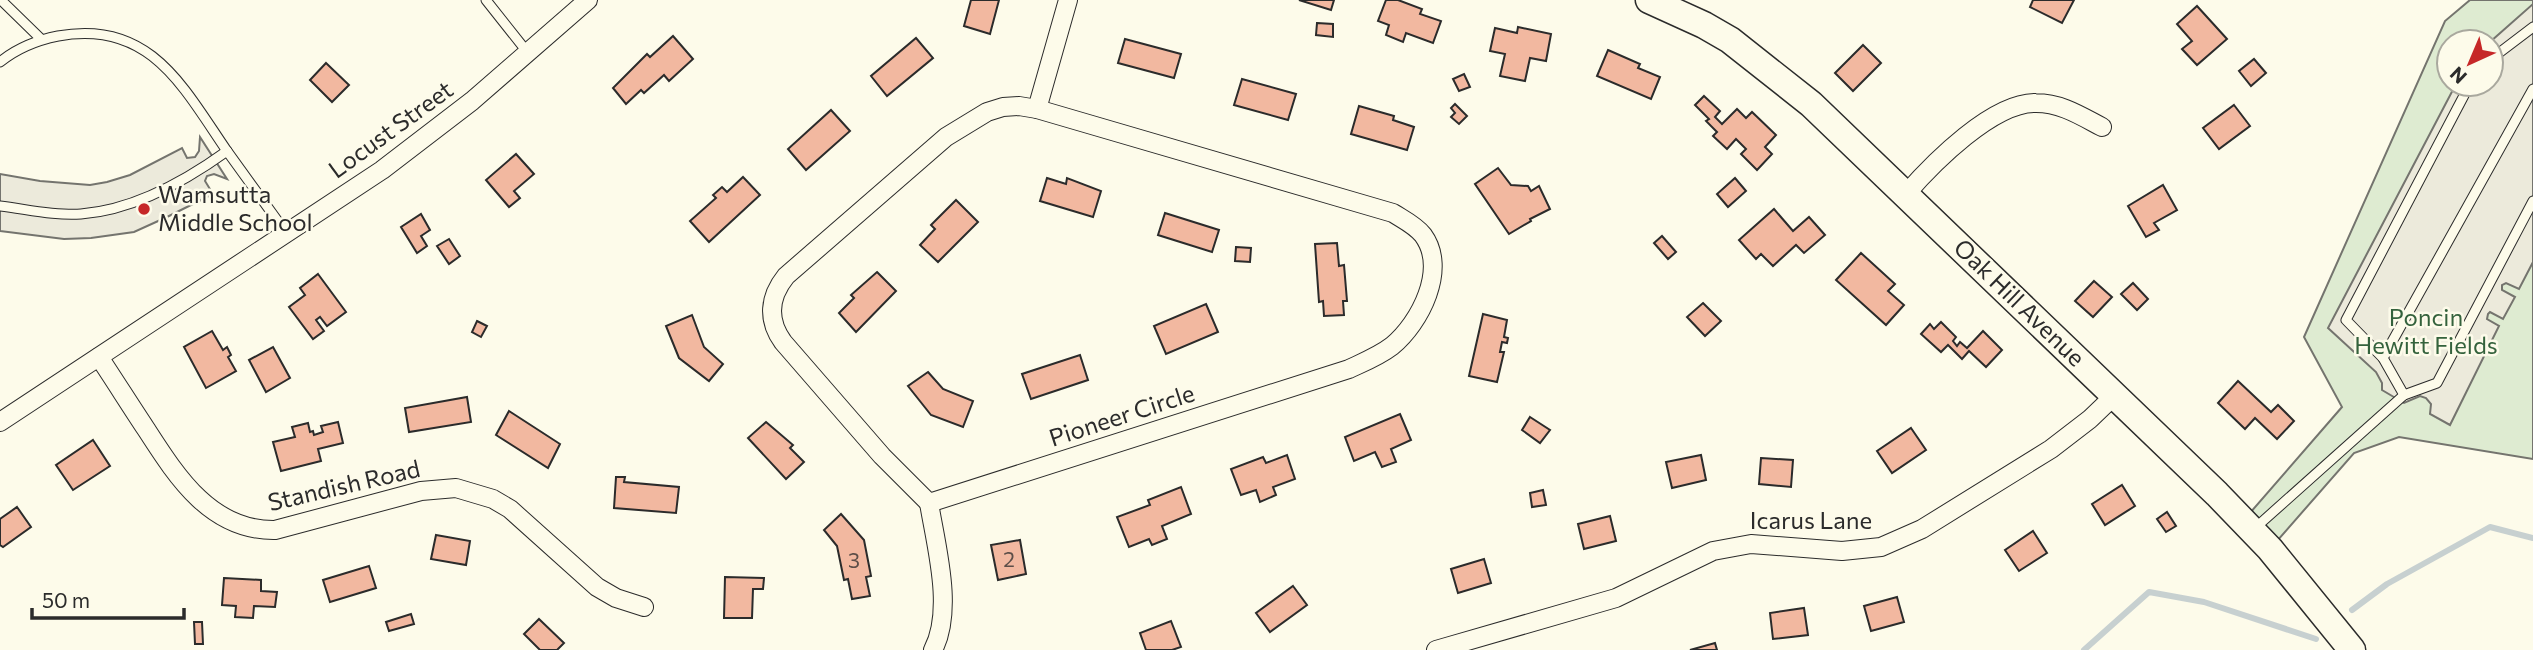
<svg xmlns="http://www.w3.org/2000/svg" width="2533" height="650" font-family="Commissioner,sans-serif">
<rect width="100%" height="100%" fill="#fdfbea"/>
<path fill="#deebd1" stroke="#74746e" stroke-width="2" fill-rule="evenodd" d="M2470,0H2533V459L2399,437L2354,453L2270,549L2243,521L2342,407L2304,337L2445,21ZM2449,42H2491V84H2449Z"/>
<g fill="#eceadb" stroke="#74746e" stroke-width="2">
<path d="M2533,4V262L2519,289L2506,283L2502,285V290L2515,297L2503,319L2490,312L2488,314L2487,319L2499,326L2450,425L2430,414L2431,404L2426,398L2420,396L2404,403L2382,390V383L2376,372L2328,328L2456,84H2491L2490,42Z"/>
<path d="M200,137L227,179L214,174L207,176L205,181L213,194L167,217L134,232L91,238L64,239L0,231V174L40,181L90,185L107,182L130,175L182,148L187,158L195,157L199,151Z"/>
</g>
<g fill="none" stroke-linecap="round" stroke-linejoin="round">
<g stroke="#c7d0d0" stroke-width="6">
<path d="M2352,610L2387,584L2490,527L2533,538"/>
<path d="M2084,650L2149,592L2204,602L2316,639"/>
</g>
</g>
<g fill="#f2b8a0" stroke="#2b2b2b" stroke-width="2">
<path d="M971,0H999L990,34L964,26Z"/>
<path d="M1299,0H1334L1331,10Z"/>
<path d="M1386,0H1398L1422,9L1420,14L1441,21L1433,43L1406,33L1403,42L1386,35L1389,25L1378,21Z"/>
<path d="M2033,0H2074L2062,23L2030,7Z"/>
<path d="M2197,6L2227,39L2197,65L2182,49L2192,41L2177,24Z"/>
<path d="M1317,23L1333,24V37L1316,35Z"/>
<path d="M1518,27L1551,34L1546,61L1530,58L1525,81L1500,76L1505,54L1490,51L1495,28L1517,33Z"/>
<path d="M673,36L693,59L669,81L664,75L644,93L641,90L626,104L613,88L647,54L650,57Z"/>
<path d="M916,38L933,58L887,96L871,76Z"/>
<path d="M1125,39L1181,54L1174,78L1118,63Z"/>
<path d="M1863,45L1881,63L1853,91L1835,73Z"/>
<path d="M1608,50L1640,64L1638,68L1660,77L1651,99L1597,76Z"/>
<path d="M2254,59L2266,73L2251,86L2239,71Z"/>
<path d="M326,63L349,85L332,102L310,80Z"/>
<path d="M1464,74L1470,87L1459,91L1453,79Z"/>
<path d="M1242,79L1296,94L1288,120L1234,105Z"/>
<path d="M1704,96L1720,111L1715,117L1722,124L1737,109L1746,118L1752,112L1776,135L1765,147L1772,154L1757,170L1741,154L1746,149L1736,139L1727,149L1713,136L1717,132L1706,121L1709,119L1695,105Z"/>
<path d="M1455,104L1467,116L1459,124L1451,117L1455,113L1451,108Z"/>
<path d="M2234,105L2250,126L2219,149L2203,128Z"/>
<path d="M1359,106L1394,116L1393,120L1414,127L1407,150L1351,134Z"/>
<path d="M831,110L850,131L806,170L788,149Z"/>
<path d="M516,154L534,174L514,191L520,198L509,207L486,180Z"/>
<path d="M1498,168L1511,185L1528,186L1531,191L1539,186L1550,209L1530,219L1531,221L1509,234L1475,184Z"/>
<path d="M743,177L760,195L709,242L690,221L716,198L713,195L722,187L727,192Z"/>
<path d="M1047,178L1066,184L1067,178L1101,191L1093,217L1040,201Z"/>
<path d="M1735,178L1746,191L1728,207L1717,194Z"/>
<path d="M2163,185L2177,210L2154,223L2159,230L2146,237L2128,206Z"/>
<path d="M956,200L978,222L938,262L920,245L935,229L931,225Z"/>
<path d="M1774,209L1793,231L1809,217L1825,235L1804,253L1796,245L1773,266L1761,254L1756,259L1739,240Z"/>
<path d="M1165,213L1219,230L1212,252L1158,235Z"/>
<path d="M421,214L430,230L421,236L427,246L417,253L401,227Z"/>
<path d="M1662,236L1676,252L1668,259L1654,243Z"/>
<path d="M449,239L460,256L449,264L437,246Z"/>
<path d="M1337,243L1339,266L1344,265L1347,301H1343L1344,315L1324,316L1323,301L1319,302L1315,244Z"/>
<path d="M1236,247L1251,248L1250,262L1235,261Z"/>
<path d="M1861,253L1895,284L1888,291L1904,305L1886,325L1836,280Z"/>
<path d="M877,272L896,291L856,332L839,313L854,298L851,295Z"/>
<path d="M318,274L346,312L327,326L320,317L316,320L324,331L313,339L289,307L305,295L300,288Z"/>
<path d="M2094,281L2112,297L2093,317L2075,301Z"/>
<path d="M2133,283L2148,299L2137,310L2121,294Z"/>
<path d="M1703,303L1721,321L1705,336L1687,317Z"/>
<path d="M1206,304L1218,332L1166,354L1154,326Z"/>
<path d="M1483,314L1507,320L1504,337L1508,338L1507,343L1502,342L1500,352H1504L1497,382L1469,376Z"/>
<path d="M692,315L704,347L723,364L709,381L679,358L666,326Z"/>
<path d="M477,321L487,326L481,337L472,332Z"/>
<path d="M1941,322L1956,337L1953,341L1957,346L1960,342L1967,348L1983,331L2002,350L1986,367L1969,351L1962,359L1948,345L1941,352L1921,334L1930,324L1934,329Z"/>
<path d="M212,331L223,350L227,347L231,355L228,357L236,371L206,388L184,347Z"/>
<path d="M273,347L290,378L266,392L249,360Z"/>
<path d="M1080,355L1088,380L1031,399L1022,374Z"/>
<path d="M928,372L943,389L973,401L963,427L931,415L908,386Z"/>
<path d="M2238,381L2271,412L2278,405L2294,421L2277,439L2255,418L2245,429L2218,403Z"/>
<path d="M467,397L471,422L409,432L405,408Z"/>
<path d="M509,411L560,444L548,468L496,435Z"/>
<path d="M1400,414L1411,440L1391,449L1396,462L1382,467L1375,452L1354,461L1345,437Z"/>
<path d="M1530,417L1550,430L1540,443L1522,430Z"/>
<path d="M338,422L343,443L318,449L321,461L281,471L273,442L295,437L292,427L308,423L310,432L313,431L314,435L323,432L321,426Z"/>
<path d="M766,422L793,445L790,448L804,462L786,479L748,438Z"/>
<path d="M1911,428L1926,450L1892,473L1877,451Z"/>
<path d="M93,440L110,466L73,490L56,465Z"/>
<path d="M1287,455L1295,479L1273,487L1276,495L1260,502L1256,490L1241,495L1231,469L1263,457L1266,463Z"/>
<path d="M1701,455L1706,480L1672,488L1666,462Z"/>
<path d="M1761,458L1793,460L1791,487L1759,484Z"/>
<path d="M616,477H625L624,482L679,487L676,513L614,508Z"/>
<path d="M2122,485L2135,506L2105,525L2092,504Z"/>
<path d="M1181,487L1191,514L1162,526L1167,539L1152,545L1149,539L1129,547L1117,517L1150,505L1148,500Z"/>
<path d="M1543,490L1546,505L1532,507L1530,493Z"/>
<path d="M17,507L31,527L3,547L0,545V519Z"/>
<path d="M2167,512L2176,526L2166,532L2157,519Z"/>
<path d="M841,514L864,540L871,576L866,577L870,596L852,599L848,579L844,580L837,546L824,530Z"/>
<path d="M1610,516L1616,541L1584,549L1578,524Z"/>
<path d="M2033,531L2047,553L2019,571L2005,550Z"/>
<path d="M436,535L470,541L466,565L431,559Z"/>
<path d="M1020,540L1026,574L998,580L991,545Z"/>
<path d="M1484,559L1491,583L1458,593L1451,569Z"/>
<path d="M369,566L376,588L330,602L323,580Z"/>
<path d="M725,577L764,578L763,589H753L752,618H724Z"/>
<path d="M224,578L261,580V591L277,592L275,607L254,606L253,618L235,617L236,606L222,605Z"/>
<path d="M1293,586L1307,605L1270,632L1256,613Z"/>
<path d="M1897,597L1904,622L1871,631L1864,606Z"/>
<path d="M1804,608L1808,635L1773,639L1770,613Z"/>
<path d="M411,614L414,624L389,631L386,622Z"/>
<path d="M539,619L564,643L557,650H540L524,634Z"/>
<path d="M1171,621L1181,647L1172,650H1146L1140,633Z"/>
<path d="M194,622H202L203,644H195Z"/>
<path d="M1715,643L1717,650H1690Z"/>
</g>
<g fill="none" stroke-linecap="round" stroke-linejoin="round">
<defs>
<g id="lane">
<path d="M1,0L41,39"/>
<path d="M486,0L528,53"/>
<path d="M2491,59L2533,27"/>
<path d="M0,62C16,49 38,40 58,36C150,19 183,87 227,151C247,179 267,206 287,234"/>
<path d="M0,206C26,209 55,216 81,214C134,210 184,182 227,151"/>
<path d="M2383,358L2533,89"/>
<path d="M2404,395L2383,358L2346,320L2470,84"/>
<path d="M2254,529L2404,395L2437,383L2533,201"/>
</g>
<g id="street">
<path d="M1019,106L1037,109L1393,213C1404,220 1415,225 1423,235C1448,269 1420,323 1392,346C1379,356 1364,362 1349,369L929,503L882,456L783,342C767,320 769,297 786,276L946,137L987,112L1003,107Z"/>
<path d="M1037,109L1068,0"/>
<path d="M1906,194C1933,163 1993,102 2036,103C2061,103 2081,116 2102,127"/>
<path d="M99,357C115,381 130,405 146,429C177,477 211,531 275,530L421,491L456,488L493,499L510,509L597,587L616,598L644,607"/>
<path d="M0,422L382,170L472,101L588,0"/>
<path d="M929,503C936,546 954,610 933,650"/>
<path d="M1436,650L1616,598L1713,551L1751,544L1842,551L1881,547L1922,529L2051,449L2090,419L2115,395"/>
</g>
<path id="secondary" d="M1649,0L1704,25L1730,40L1811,104L2217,494L2270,549L2352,650"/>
</defs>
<use href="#lane" stroke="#2b2b2b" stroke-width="11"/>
<use href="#street" stroke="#2b2b2b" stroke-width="20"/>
<use href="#secondary" stroke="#2b2b2b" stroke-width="29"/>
<use href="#lane" stroke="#fdfbea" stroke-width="9"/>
<use href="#street" stroke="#fdfbea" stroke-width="18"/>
<use href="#secondary" stroke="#fdfbea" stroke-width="26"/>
</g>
<circle fill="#c62828" stroke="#fdfbea" stroke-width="2.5" cx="144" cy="209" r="7"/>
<g text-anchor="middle" stroke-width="5" stroke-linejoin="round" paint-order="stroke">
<g font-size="21" fill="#5d4e48">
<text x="1009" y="567">2</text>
<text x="854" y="568">3</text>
</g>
<g font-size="24" fill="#2b2b2b" stroke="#fdfbea">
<text transform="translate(391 130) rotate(-36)" y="8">Locust Street</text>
<text transform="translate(2019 303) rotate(44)" y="8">Oak Hill Avenue</text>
<text transform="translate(1122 416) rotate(-18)" y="8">Pioneer Circle</text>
<text transform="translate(344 486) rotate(-13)" y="8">Standish Road</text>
<text x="1811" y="529">Icarus Lane</text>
</g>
<g font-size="24" fill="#2b2b2b" stroke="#fdfbea" text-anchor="start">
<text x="158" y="203">Wamsutta<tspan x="158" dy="28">Middle School</tspan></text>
</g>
<g font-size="24" fill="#34623c" stroke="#fdfbea">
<text x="2426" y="326">Poncin<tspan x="2426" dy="28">Hewitt Fields</tspan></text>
</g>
</g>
<g transform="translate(2470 63) rotate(224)"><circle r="33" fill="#fdfbea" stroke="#a9a89e" stroke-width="2"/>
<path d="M0-5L12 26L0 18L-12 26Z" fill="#c62828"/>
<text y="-10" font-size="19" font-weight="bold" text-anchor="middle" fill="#2b2b2b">N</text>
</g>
<path d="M32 608v10h152v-10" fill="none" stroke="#2b2b2b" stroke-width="3.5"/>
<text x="42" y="608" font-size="21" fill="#2b2b2b" stroke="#fdfbea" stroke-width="5" paint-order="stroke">50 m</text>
</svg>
